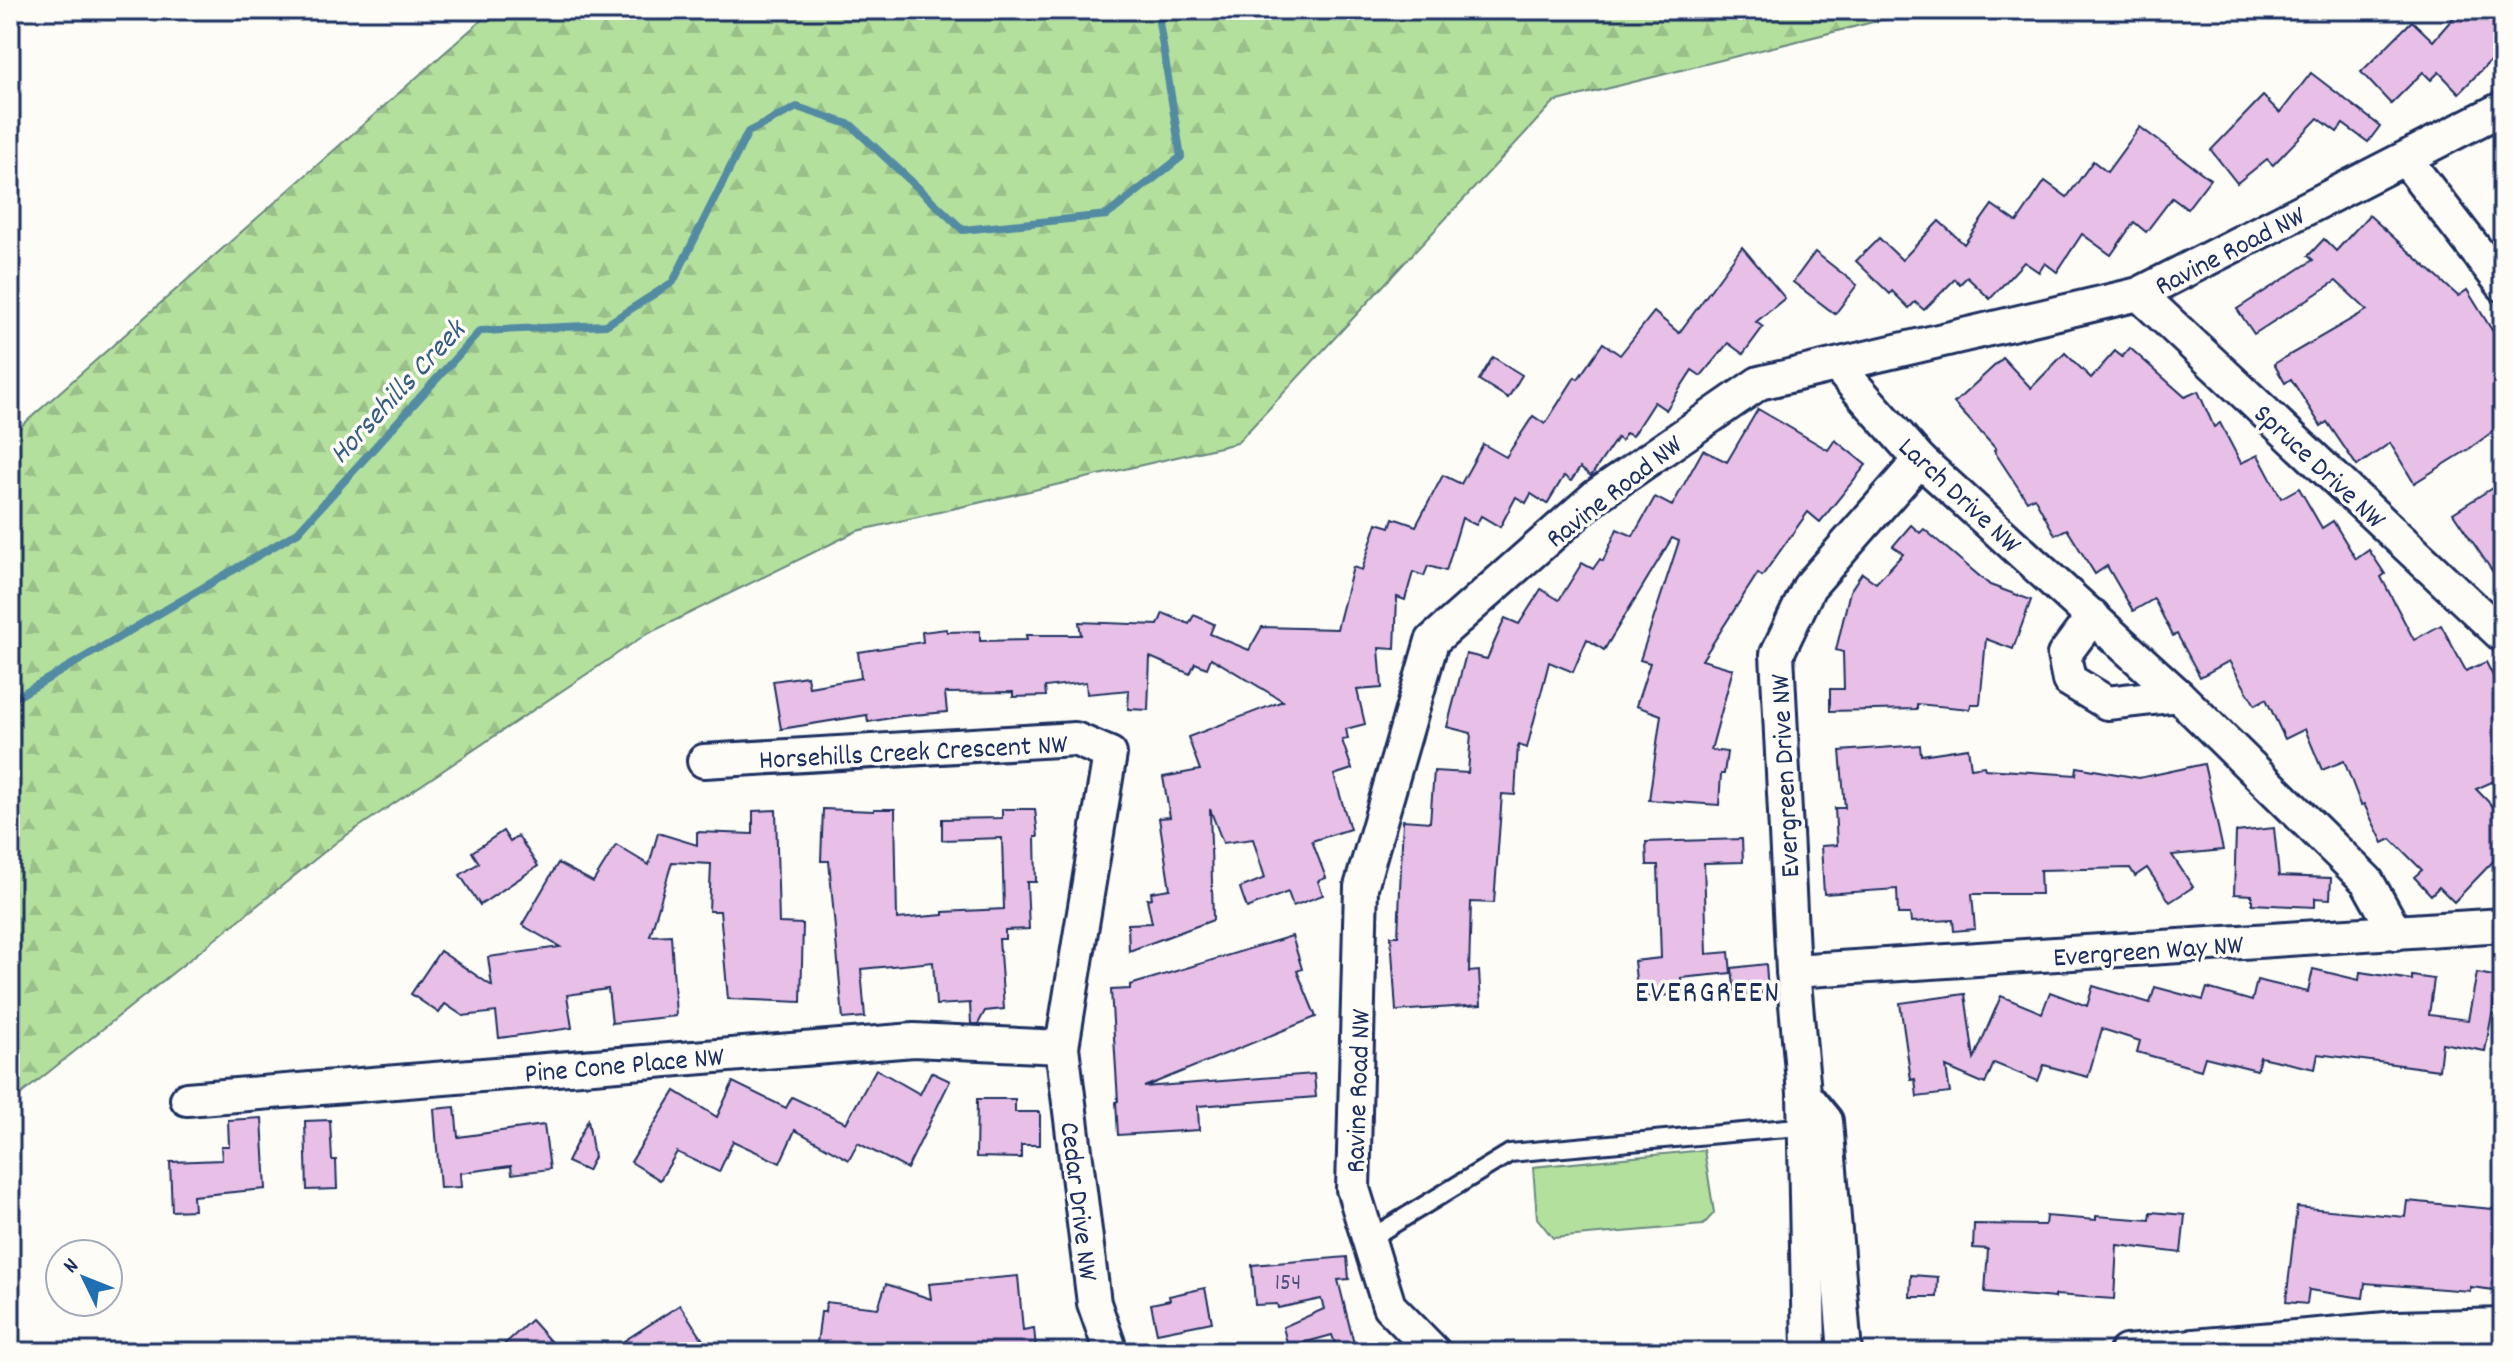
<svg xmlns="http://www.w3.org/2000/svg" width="2513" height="1362" font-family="Dekko,sans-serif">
<defs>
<pattern id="forest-firs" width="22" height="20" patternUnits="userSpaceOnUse" patternTransform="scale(2)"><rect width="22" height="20" fill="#b4e09d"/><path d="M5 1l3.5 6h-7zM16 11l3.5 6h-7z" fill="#9ac08a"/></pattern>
</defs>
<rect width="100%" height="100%" fill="#fdfcf7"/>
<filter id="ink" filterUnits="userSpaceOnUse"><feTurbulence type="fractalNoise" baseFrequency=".0125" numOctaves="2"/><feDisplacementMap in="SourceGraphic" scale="16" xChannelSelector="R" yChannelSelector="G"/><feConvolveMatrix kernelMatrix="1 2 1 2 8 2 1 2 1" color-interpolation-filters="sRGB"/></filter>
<g filter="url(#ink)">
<path fill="url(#forest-firs)" stroke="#68887e" stroke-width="2" d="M493,10H1921L1554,102L1237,443L857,531L645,635L338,841L10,1103V436Z"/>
<path fill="#b4e09d" stroke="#68887e" stroke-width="2" d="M1704,1150L1714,1213L1703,1225L1553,1238L1537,1218L1533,1167Z"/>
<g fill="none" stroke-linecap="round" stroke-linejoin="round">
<path stroke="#528ba2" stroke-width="8" d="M10,701L298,532L480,331L606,325L673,282L748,132L797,107L851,125L963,230L1107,215L1181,157L1157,10"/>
</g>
<g fill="#e8bfe7" stroke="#1b2f5e" stroke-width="2">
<path d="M2460,10H2496L2503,16V48L2459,93L2439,72L2431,80L2423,72L2391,104L2361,72L2412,21L2433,41Z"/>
<path d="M2311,73L2380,126L2368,142L2343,124L2337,132L2318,118L2273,165L2267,159L2237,183L2211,150L2263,96L2280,113Z"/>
<path d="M2140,127L2210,179L2187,209L2172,198L2146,232L2134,222L2111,255L2082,234L2057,272L2045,263L2039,272L2024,262L1990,299L1967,277L1960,284L1955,279L1924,310L1915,302L1909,308L1892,291L1890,294L1856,261L1879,238L1902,260L1939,221L1964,244L1992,205L2017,222L2045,181L2067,197L2093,161L2107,172Z"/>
<path d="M2369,215L2458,296L2467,290L2495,335L2503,331V424L2469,449L2414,483L2390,443L2357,466L2327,422L2321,426L2291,379L2285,383L2274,364L2367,310L2336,281L2254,334L2237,309L2313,260L2308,256L2324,239L2336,251Z"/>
<path d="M1742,247L1785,298L1756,322L1763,327L1743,354L1728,343L1701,376L1692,370L1666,410L1654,402L1632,436L1626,433L1621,441L1617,438L1591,476L1580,468L1571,481L1564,476L1547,504L1531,494L1526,503L1516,497L1500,527L1481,516L1476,525L1462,518L1446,571L1428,566L1424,576L1413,572L1405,600L1397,597L1395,649L1379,648L1382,688L1357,690L1365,724L1346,729L1348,739L1342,740L1352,769L1334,775L1350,829L1312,841L1326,878L1318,881L1323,895L1293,906L1288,892L1247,908L1240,888L1265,878L1253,839L1223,843L1210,809L1213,920L1129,951L1128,924L1152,923L1147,899L1152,898L1151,892L1170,889L1159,818L1170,817L1163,777L1200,770L1188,737L1283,701L1211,658L1207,668L1195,663L1190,674L1150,657L1148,710L1128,709L1129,690L1087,694L1086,682L1045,687L1046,696L1013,697V692L945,693L947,712L902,716L868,722L867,715L781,729L773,681L807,676L809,687L861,678L858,652L923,642L922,632L946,629L947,632L980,631V641L1027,640L1026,635H1081L1079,622L1158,625L1163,613L1189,624L1194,615L1214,624L1210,634L1249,650L1262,627L1337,629L1353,567L1362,570L1377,523L1390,527L1393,518L1416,526L1443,475L1461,484L1483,444L1506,457L1533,416L1545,424L1575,377L1578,379L1603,343L1620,355L1654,312L1679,333Z"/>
<path d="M1815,252L1857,285L1835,314L1793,282Z"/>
<path d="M2130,348L2185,397L2198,391L2214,427L2220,423L2241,463L2258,455L2281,498L2299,488L2322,528L2333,521L2356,559L2369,550L2385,574L2381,577L2414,640L2441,625L2466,671L2486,662L2503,696V777L2476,789L2503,817V851L2454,902L2439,887L2431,895L2414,877L2422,870L2391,839L2383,843L2364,804L2361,805L2344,761L2322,770L2305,729L2285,739L2266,699L2255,705L2229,661L2200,677L2177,634L2173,636L2154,599L2133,611L2107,566L2095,574L2067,529L2055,535L2034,497L2027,501L1994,451L1996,449L1954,403L2003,358L2031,388L2065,353L2091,378L2115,351L2122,357Z"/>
<path d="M1493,357L1522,375L1508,398L1479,380Z"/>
<path d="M1758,409L1828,450L1835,440L1866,465L1820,522L1808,512L1762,576L1758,573L1702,660L1733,669L1711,750L1727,752L1724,774H1721L1719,805L1649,800L1661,715L1636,706L1650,663L1640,660L1679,541L1672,538L1604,650L1587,639L1573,672L1549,662L1527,748L1518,745L1515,795L1502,794L1494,903L1471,902L1469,972L1479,971L1481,1005L1396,1011L1391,936H1398L1403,820L1430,822L1434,771L1468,773L1471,733L1447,727L1466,654L1487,659L1505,618L1519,624L1541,589L1559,600L1582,563L1593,569L1600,559L1603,561L1617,529L1633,536L1655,497L1672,506L1703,450L1727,462Z"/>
<path d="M2503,481V587L2453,513Z"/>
<path d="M1911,525L1920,533L1924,529L1990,585L2031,600L2013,649L1986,639L1980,704H1971L1970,709L1917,704V709L1830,711V689H1844L1843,652L1836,650L1850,591L1862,573L1876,583L1903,554L1893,546Z"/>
<path d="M1920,745L1921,755L1968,748L1971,768L1984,766L1985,769L2076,775L2077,767L2139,778L2204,764L2223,850L2172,855L2193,887L2170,902L2147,868L2135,876L2130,868L2040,870L2041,894H1972L1975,929L1954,931L1953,920L1911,922L1910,914H1898L1897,889L1824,894L1821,846L1837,845L1835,808H1845L1840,751Z"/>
<path d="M823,809L874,811V809H895L897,919L943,915V912L1004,909L1002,838L942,840V819L1002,818V809H1035L1038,837H1035L1036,882H1027L1029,929L1005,930V939H999L1004,1009L985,1011L978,1024H971L970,1003L936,1005L933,962L861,969L865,1017L843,1019L829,861H821Z"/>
<path d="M776,810L779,923L803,924L801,1002L728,999L720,911H709L711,864L672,862L650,936L671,935L676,1016L612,1023L608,989L567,995L572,1028L499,1038L496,1012L463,1016L445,1004L439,1013L411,994L440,951L492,986L488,957L560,947L522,925L558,863L593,882L616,845L649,865L658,833L697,845V832L753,834V811Z"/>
<path d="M2274,828L2279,876L2331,878L2330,899L2315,898V907L2252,904V895L2234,894L2236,832Z"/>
<path d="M503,831L510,842L518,836L538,866L480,905L460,875L479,863L472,852Z"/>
<path d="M1742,839L1743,862L1704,863L1707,954L1729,952L1731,973L1681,978L1682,994L1638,998L1634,961L1661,958L1658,865H1647L1646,842Z"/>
<path d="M1292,936L1302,969L1297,971L1316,1017L1144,1087L1314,1074L1316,1097L1198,1106L1199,1130L1118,1135L1116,1102L1118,1101L1111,990L1130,989V985Z"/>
<path d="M1766,964L1768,992L1735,996L1732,968Z"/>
<path d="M2313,969L2359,980L2360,972L2412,980V976L2434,979L2429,1015L2468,1020L2477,973L2499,977L2485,1051L2442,1043L2439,1070L2318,1054L2315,1069L2260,1057L2257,1070L2205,1057L2201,1070L2137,1052L2140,1041L2102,1029L2088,1077L2044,1065L2038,1081L1994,1063L1985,1084L1946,1067L1950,1093L1917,1097L1915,1079L1911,1080L1900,1003L1965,994L1974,1059L2001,996L2042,1013L2050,992L2087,1006L2093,986L2150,1003L2155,987L2203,1000L2207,988L2252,1001L2257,980L2308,992Z"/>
<path d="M876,1069L920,1094L931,1072L950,1081L907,1169L858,1143L849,1160L795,1130L780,1163L733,1141L719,1172L677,1152L660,1180L631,1162L675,1091L717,1117L733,1082L786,1108L792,1097L846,1123Z"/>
<path d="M977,1099H1015V1112H1040V1145H1021V1158L976,1157Z"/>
<path d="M455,1107L458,1137L544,1125L550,1169L512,1174L511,1166L460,1173L461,1187L440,1188L434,1109Z"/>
<path d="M262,1118L266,1189L193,1196L194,1210L172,1211L170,1162L222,1160L221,1146H229L228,1120Z"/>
<path d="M330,1120L332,1160H336L337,1189L307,1190L305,1121Z"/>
<path d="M588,1120L594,1157L587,1171L567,1162Z"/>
<path d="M2407,1201L2503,1210V1291L2470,1287V1291L2365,1283L2363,1298L2309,1290L2307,1304L2286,1302L2297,1207L2405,1217Z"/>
<path d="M2151,1212L2185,1215L2181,1253L2117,1245L2114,1299L2055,1295V1298L1985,1292L1988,1249L1973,1248L1974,1224L2045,1225L2046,1216L2096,1220V1216L2150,1220Z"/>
<path d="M1347,1257L1349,1279L1338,1280L1356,1352H1338L1332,1335L1288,1347L1283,1327L1324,1309L1321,1299L1278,1308L1277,1304L1255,1305L1252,1265Z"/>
<path d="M1911,1275L1938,1277L1937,1297H1910Z"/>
<path d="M1018,1276L1023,1330L1034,1328L1036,1349L1015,1352H816L821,1312H825L826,1302L878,1308L886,1284L931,1299L929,1284Z"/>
<path d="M1205,1288L1212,1322L1157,1333L1151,1304L1170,1300L1169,1296Z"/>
<path d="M680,1305L711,1352H607Z"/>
<path d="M531,1320L560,1352H496Z"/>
</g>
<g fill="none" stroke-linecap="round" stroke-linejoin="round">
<defs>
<path id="service" d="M1369,1239L1510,1153L1809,1126"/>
<g id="minor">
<path d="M2406,160L2503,285"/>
<path d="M2139,294L2503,636"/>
<path d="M1837,366L1920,460L2178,695L2367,881L2396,933"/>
<path d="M2093,616L2064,655L2069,680L2107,703L2178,695"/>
<path d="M704,761L1075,739L1110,754L1062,1047L1094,1303L1111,1352"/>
<path d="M1793,971L2503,925"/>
<path d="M187,1099L914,1040L1062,1047"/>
<path d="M1808,1099L1826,1121L1845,1352"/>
<path d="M1434,1352L1389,1306L1353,1189L1361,887L1432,641L1596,496L1759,383L2139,294L2503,108"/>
<path d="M1809,1352L1804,1093L1793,971L1777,654L1809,587L1920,460"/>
<path d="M2126,1352L2397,1328L2503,1325"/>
</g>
</defs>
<use href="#service" stroke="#1b2f5e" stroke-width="22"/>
<use href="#minor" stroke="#1b2f5e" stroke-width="38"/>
<use href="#service" stroke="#fdfcf7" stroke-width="16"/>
<use href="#minor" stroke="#fdfcf7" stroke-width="32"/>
</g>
</g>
<g text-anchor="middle" stroke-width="7" stroke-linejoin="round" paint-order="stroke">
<g font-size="24" fill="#4e5380">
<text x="1288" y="1289">154</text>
</g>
<g font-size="28" fill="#1b2f5e" stroke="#fdfcf7">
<text transform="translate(2229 249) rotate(-27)" y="10">Ravine Road NW</text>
<text transform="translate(2321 465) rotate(43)" y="10">Spruce Drive NW</text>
<text transform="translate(1613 490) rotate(-38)" y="10">Ravine Road NW</text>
<text transform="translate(1961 494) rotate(43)" y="10">Larch Drive NW</text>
<text transform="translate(913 750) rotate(-3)" y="10">Horsehills Creek Crescent NW</text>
<text transform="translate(1783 776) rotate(-93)" y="10">Evergreen Drive NW</text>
<text transform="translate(2148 949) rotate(-4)" y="10">Evergreen Way NW</text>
<text transform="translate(624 1063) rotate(-5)" y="10">Pine Cone Place NW</text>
<text transform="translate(1356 1091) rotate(-88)" y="10">Ravine Road NW</text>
<text transform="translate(1081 1201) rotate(83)" y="10">Cedar Drive NW</text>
</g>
<g font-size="30" font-style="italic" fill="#375d80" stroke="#fdfcf7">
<text transform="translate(396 391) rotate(-47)" y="10">Horsehills Creek</text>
</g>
<g font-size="30" letter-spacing="2" fill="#1b2f5e" stroke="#fdfcf7">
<text x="1708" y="1001">EVERGREEN</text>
</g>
</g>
<rect width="2513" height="1362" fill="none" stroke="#fdfcf7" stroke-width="40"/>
<rect x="20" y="20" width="2473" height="1322" fill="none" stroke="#1b2f5e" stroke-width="3" filter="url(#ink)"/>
<g transform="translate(84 1278) rotate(313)"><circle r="38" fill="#fdfcf7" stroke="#a3aaba" stroke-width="2"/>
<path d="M0-6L14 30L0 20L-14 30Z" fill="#1f6fb2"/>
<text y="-12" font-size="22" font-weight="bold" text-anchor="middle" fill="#1b2f5e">N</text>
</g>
</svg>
